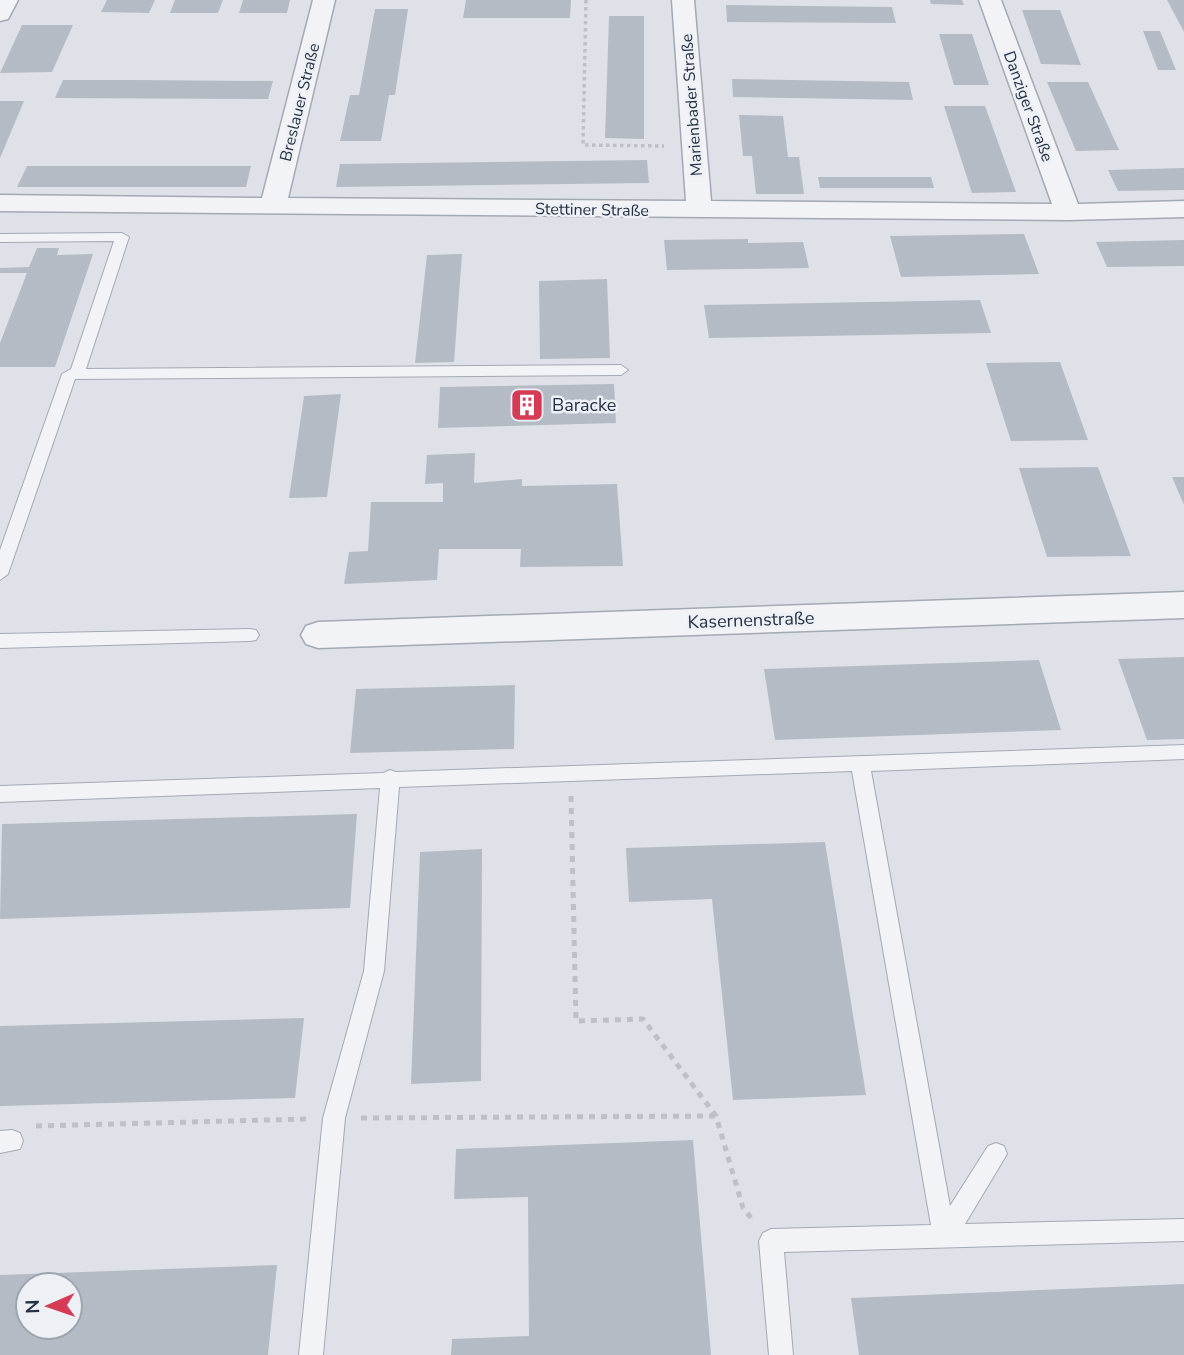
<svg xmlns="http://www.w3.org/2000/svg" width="1184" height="1355" font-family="'Nunito Sans',sans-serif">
<rect width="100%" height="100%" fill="#dee2e8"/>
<g fill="#b5bbc5" fill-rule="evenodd">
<path d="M107,0H155L149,13L101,12Z"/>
<path d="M175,0H223L218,13H170Z"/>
<path d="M243,0H290L287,13H239Z"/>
<path d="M466,0H571L570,18H463Z"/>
<path d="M930,0H962L964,5L931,4Z"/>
<path d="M1167,0H1184V32Z"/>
<path d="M726,5L892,7L896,23L727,22Z"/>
<path d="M375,9H408L395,95H389L381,141H340L350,95H359Z"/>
<path d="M1022,10H1060L1081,65L1041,64Z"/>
<path d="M609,16H644V139L605,138Z"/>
<path d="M22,25H73L52,72L0,73Z"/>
<path d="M1143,31H1160L1176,70H1158Z"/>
<path d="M939,34H972L989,85H954Z"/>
<path d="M732,79L909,82L913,100L733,97Z"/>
<path d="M63,80H133L273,81L268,99L55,98Z"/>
<path d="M1047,82H1088L1119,150L1076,151Z"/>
<path d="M0,101H24L0,158Z"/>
<path d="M944,106H985L1016,192L972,193Z"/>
<path d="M739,115L783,116L788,157H799L804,194H756L752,156H743Z"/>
<path d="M647,160L649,183L336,187L340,164Z"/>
<path d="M27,166H251L246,187H17Z"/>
<path d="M1184,168V190L1118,191L1108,170Z"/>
<path d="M818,177H931L934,188H820Z"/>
<path d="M1024,234L1039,274L901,277L890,236Z"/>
<path d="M748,239V243L803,242L809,268L667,270L664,240Z"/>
<path d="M1184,240V266L1107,267L1096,242Z"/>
<path d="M37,248H59L57,255L93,254L55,367H0V343L27,273H0V268L29,267Z"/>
<path d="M462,254L454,362L415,363L427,255Z"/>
<path d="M607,279L610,358L540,359L539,281Z"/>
<path d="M980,300L991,333L709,338L704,305Z"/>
<path d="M1060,362L1088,440L1011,441L986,363Z"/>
<path d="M614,384L616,423L438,428L440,387Z"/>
<path d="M341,394L327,497L289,498L304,396Z"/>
<path d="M475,453L474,483L522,479V486L617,484L623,566L520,567L521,549H439L437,580L344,584L349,552L368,551L371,502H443V483L425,484L427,455Z"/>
<path d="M1098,467L1131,556L1047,557L1019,468Z"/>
<path d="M1172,477H1184V505Z"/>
<path d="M1184,657V739L1147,740L1118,659Z"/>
<path d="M1039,660L1061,730L775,740L764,669Z"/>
<path d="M515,685L514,749L350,753L356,689Z"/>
<path d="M357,814L350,908L0,919L2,824Z"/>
<path d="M825,842L866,1095L733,1100L712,899L629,902L626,848Z"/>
<path d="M482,849L481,1081L411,1084L420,852Z"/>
<path d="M304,1018L295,1098L0,1106V1026Z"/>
<path d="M693,1140L711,1355H451L452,1339L529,1336L528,1197L454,1199L456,1149Z"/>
<path d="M277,1265L268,1355H0V1275ZM28,1285H70V1327H28Z"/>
<path d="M1184,1284V1355H859L851,1298Z"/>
</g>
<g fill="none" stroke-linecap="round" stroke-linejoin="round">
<defs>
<g id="service">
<path d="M122,233L129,237L86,369L621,365L628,370L621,375L75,379L8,574L0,580V550L62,374L71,369L114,241L0,242V234Z"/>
<path d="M250,629L256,630L259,635L256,640L250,641L0,648V634Z"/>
<path d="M1184,745V759L871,771L950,1206L988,1146L996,1143L1004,1146L1007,1154L965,1224L1184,1219V1241L784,1252L793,1355H769L759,1241L763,1233L771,1229L931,1225L852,771L399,787L384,971L345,1118L323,1355H299L323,1118L364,971L380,788L0,802V786L383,773L390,770L396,772Z"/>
<path d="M12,1130L20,1133L23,1141L20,1149L0,1153V1131Z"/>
</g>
<g id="minor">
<path d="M0,0H18L8,19L0,21Z"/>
<path d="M313,0H335L288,198L686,201L672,0H694L711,201L1052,204L979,0H1001L1078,204L1184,201V217L1068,220L0,211V195L262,198Z"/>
<path d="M1184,592V618L318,648L306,644L301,635L306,626L318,622Z"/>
</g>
</defs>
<use href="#service" stroke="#a3a9b2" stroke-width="2"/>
<use href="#minor" stroke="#a3a9b2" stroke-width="3"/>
<path stroke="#bcc0c7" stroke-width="3.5" stroke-dasharray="3.5 3.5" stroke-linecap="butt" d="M586,0L583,145L664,146"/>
<g stroke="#bcc0c7" stroke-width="5" stroke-dasharray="6 6" stroke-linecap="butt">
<path d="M571,796L576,1021L643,1019L716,1116L743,1208L752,1219"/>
<path d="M361,1118L716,1116"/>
<path d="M36,1126L307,1119"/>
</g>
<use href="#service" fill="#f1f3f6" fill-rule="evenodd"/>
<use href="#minor" fill="#f1f3f6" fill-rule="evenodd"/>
</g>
<defs>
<symbol id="building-square" viewBox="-11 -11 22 22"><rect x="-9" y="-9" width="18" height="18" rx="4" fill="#d53b55" stroke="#edf1f6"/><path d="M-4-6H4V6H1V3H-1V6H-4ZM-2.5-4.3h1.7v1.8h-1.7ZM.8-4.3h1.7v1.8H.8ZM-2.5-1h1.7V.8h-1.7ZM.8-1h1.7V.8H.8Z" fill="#fff"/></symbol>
</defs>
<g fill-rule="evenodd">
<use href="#building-square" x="508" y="386" width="38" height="38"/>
</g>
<g text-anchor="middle" stroke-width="5" stroke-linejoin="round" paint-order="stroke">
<g font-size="16" fill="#263040" stroke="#edf1f6">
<text transform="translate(299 102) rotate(-76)" y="6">Breslauer Straße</text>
<text transform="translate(691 105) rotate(-94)" y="6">Marienbader Straße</text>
<text transform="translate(1029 106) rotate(70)" y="6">Danziger Straße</text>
<text transform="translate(592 209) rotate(1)" y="6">Stettiner Straße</text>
</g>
<g font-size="18" fill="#263040" stroke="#edf1f6" text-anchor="start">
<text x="552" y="411">Baracke</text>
</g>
<g font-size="18" fill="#263040" stroke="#edf1f6">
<text transform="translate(751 620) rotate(-2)" y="6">Kasernenstraße</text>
</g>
</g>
<g transform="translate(49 1306) rotate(268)"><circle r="33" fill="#edf1f6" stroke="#9da4ad" stroke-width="2"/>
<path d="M0-5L12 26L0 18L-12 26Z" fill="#d53b55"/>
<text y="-10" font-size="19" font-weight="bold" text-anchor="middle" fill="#263040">N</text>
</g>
</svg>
